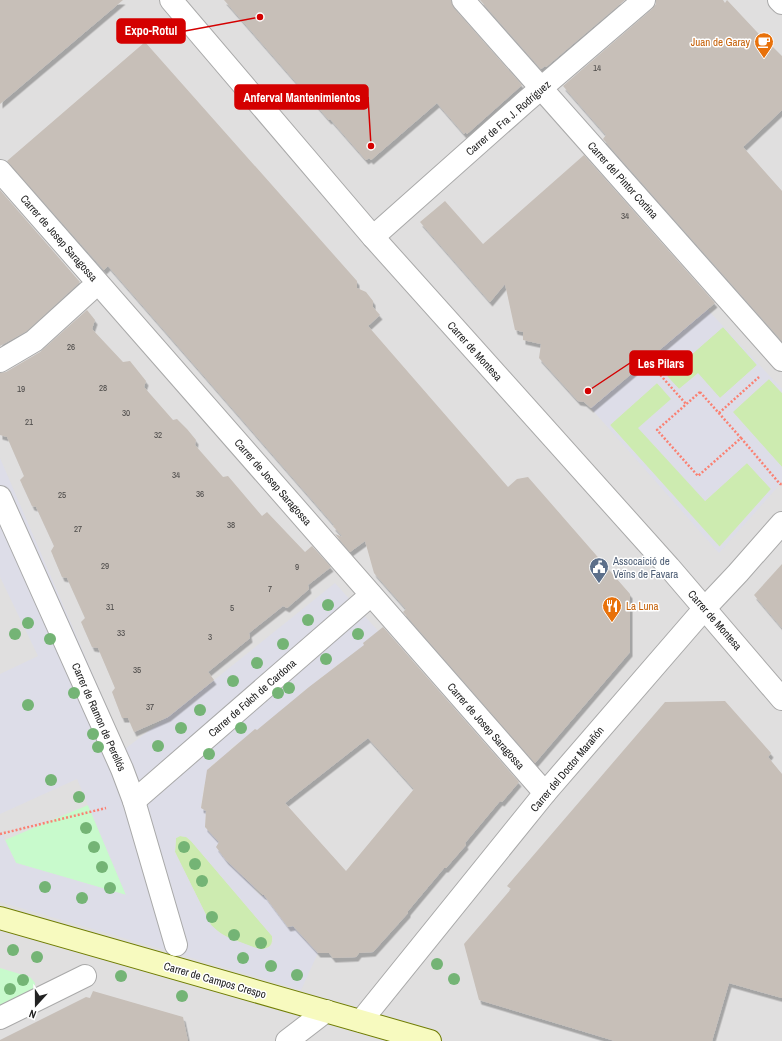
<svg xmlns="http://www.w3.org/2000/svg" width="782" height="1041" font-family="'Archivo Narrow',sans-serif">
<defs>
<filter id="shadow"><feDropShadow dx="2.5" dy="4.5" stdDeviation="0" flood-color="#0004"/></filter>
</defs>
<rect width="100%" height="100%" fill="#f2efe9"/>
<rect fill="#e0dfdf" x="0" y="0" width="782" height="1041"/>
<g fill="#cdebb0">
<path d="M723,327L757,365L720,398L698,374L679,389L667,376Z"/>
<path d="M769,379L782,393V467L732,412Z"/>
<path d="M657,383L671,398L705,501L747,463L771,489L719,547L610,425Z"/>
<path d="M180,836L187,837L191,841L272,936C273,945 269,950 259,949C243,943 224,939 211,925L175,852L176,838Z"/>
</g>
<g fill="#c8facc">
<path d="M88,805L126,895L16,863L5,840Z"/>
<path d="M0,968L30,977L35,983C36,996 11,1003 0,1008Z"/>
</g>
<g fill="#dddde8" fill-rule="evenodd">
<path d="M707,309L782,389V393L769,379L733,412L782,467V482L719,553L588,405H594L600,401V395L615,382L619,385L631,375L630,370L636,364L640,366ZM723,327L757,365L720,398L698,373L679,389L667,376ZM657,383L671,399L638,428L705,501L747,463L771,489L720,547L610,425Z"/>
<path d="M0,458L125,749L208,685L335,583L380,633L364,643V646L343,663L341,662L331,670L327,676L324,675L316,682V685L312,688L309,687L299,695L300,697L273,717L258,730L255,729L242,743L239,742L230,749V753L221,758L211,766L208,783L204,785L201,807L206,811L205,827L219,842L217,847L244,871L242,875L249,882L253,881L256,884L254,889L261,896L265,894L271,901L269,902L277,911L284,915L282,919L288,927L293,926L318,953L301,990L0,902V830L16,863L126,895L77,779L0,814V674L38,656L0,577ZM180,836L186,837L191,841L272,936L273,942L271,946L264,949H259L227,937L221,934L211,925L175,852L176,838Z"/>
</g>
<g fill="#c7bfb8" fill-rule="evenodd" filter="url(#shadow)">
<path d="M0,0H123L0,104Z"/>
<path d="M224,0H451L454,8L522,85L467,134L466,132L464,134L437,103L371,160L369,158L366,160L330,119L329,120Z"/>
<path d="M480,0H625L546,67L545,66L541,69Z"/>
<path d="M656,0H723L725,3L727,0L770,46H772L782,56V110L743,147L782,191V341L603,139L606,135L563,86L652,9L656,4Z"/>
<path d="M145,42L357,281V288L366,292L373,301V307L380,315L368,326L508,487L517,479L528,477L630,594V652L535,763L403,612L406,609L374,573L365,541L350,552L335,534L343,537L333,526L334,525L108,266L104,270L7,161Z"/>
<path d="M584,155L715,303L591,408L584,402L578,401L539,358L541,344L523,340V332L515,330L505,284L490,302L420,222L445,201L483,244Z"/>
<path d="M0,190L80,282L27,331L0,346Z"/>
<path d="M87,310L95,320L92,329L123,362L130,361L146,381L144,387L173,420L177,419L187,429L196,440L195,445L223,477L228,476L262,516L267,512L305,552L312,546L331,567L308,585L309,589L287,608L283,606L249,633L250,638L208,672L214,680L168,717L134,732L128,718H122L112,692L115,688L98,648L92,647L81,622L85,618L67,578L62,577L51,551L54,546L36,507L32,506L20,480L24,476L7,437L0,435V373L6,372L40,352Z"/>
<path d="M782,564V628L754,595Z"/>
<path d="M383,627L519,782L502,802L500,801L465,843L466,845L446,868H444L408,911V913L373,952L359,953L356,957L333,958L329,953H318L293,926L288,927L264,895H263L226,860L216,847L219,842L205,827L206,811L201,808L207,770L255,729L257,730L309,687L364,645L363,643ZM368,738L414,789L346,871L285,803Z"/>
<path d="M725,701L771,753L768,757L782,774V998L729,983L712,1041H615L479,1000L464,944L511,889L507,886L665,702Z"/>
<path d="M93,991L183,1017L188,1041H0V1040L86,997L90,998Z"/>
</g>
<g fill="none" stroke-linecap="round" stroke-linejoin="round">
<defs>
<g id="street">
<path d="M171,0L373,237L669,567L782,699"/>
<path d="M463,0L782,360"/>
<path d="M779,0L782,3"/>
<path d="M0,171L545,793"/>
<path d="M373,237L525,102L644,0"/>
<path d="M0,361L34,341L89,291"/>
<path d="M0,497L122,769L134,801L176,945"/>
<path d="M134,801L371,595"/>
<path d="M0,1018L85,976"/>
<path d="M361,1021L545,793L705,608L738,573L782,523"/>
<path d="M287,1041L326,1011"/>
</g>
<path id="secondary" d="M0,918L430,1041"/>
</defs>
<use href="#street" stroke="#a9a9a9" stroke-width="24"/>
<use href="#secondary" stroke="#707d05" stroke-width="24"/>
<g stroke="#fa8072" stroke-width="2.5" stroke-dasharray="2 2" stroke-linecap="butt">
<path d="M655,369L686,404"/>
<path d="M700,392L741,438L698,476L657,430Z"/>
<path d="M719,413L759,377"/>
<path d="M741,438L780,484H782"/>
<path d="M0,834L106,808"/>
</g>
<use href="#street" stroke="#fff" stroke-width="22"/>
<use href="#secondary" stroke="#f7fabf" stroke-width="22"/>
</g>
<g fill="#74b475">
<circle cx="328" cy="605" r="6"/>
<circle cx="308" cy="620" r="6"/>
<circle cx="28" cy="623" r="6"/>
<circle cx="15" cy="634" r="6"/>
<circle cx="358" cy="634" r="6"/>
<circle cx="50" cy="639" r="6"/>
<circle cx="283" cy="644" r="6"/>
<circle cx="326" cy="659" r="6"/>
<circle cx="257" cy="663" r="6"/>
<circle cx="233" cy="681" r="6"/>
<circle cx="289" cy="688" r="6"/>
<circle cx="74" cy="693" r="6"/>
<circle cx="278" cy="693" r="6"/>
<circle cx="28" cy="705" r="6"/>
<circle cx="200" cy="710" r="6"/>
<circle cx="181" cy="728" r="6"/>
<circle cx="241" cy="728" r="6"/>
<circle cx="93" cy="734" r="6"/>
<circle cx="158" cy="746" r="6"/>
<circle cx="98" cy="747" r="6"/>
<circle cx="209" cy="754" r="6"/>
<circle cx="51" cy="780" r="6"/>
<circle cx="79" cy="797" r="6"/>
<circle cx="86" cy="828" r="6"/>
<circle cx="94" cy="847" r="6"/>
<circle cx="184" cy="847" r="6"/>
<circle cx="195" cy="864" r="6"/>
<circle cx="102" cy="867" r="6"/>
<circle cx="202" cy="881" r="6"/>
<circle cx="45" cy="887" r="6"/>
<circle cx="110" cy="888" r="6"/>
<circle cx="82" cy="898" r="6"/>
<circle cx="212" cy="917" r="6"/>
<circle cx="234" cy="935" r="6"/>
<circle cx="261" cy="943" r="6"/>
<circle cx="13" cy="950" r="6"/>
<circle cx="37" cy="957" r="6"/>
<circle cx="243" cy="958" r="6"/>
<circle cx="437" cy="964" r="6"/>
<circle cx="271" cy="966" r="6"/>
<circle cx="297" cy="975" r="6"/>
<circle cx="121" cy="976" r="6"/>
<circle cx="454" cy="979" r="6"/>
<circle cx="23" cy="980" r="6"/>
<circle cx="10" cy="989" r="6"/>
<circle cx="182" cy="996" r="6"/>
</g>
<defs>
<symbol id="cafe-pin" viewBox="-11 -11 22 30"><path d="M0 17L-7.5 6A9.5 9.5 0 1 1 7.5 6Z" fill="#e8710a" stroke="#fff"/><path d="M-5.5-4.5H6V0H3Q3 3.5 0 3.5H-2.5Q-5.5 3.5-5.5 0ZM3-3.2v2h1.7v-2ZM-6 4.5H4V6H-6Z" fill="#fff"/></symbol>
<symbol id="civic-pin" viewBox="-11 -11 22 30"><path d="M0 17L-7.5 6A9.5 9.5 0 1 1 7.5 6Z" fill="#5c6f8a" stroke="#fff"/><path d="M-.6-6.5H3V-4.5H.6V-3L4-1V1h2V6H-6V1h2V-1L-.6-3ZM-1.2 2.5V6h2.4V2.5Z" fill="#fff"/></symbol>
<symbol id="restaurant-pin" viewBox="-11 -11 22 30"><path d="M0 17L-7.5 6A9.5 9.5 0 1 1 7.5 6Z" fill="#e8710a" stroke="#fff"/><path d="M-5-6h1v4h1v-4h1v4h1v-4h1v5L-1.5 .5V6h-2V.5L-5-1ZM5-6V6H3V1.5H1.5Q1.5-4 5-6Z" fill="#fff"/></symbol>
</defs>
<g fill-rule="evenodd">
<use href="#cafe-pin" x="753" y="31" width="22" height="30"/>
<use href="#civic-pin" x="588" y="556" width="22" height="30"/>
<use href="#restaurant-pin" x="601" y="595" width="22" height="30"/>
</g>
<g text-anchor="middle" stroke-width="3" stroke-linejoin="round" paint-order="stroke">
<g font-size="9" fill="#4b4948">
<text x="597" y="71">14</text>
<text x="625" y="219">34</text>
<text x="71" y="350">26</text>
<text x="103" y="391">28</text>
<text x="21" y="392">19</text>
<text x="126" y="416">30</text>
<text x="29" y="425">21</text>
<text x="158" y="438">32</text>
<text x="176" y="478">34</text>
<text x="200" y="497">36</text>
<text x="62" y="498">25</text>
<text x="231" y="528">38</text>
<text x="78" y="532">27</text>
<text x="105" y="569">29</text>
<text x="297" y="570">9</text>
<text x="270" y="592">7</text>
<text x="110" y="610">31</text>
<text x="232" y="611">5</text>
<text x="121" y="636">33</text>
<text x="210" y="640">3</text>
<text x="137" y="673">35</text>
<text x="150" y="710">37</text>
</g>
<g font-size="11" fill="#c56008" stroke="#fff" text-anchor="end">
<text x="750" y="46">Juan de Garay</text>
<text x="626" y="610" text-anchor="start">La Luna</text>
</g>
<g font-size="11" fill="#222" stroke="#fff">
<text transform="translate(508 118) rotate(-41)" y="4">Carrer de Fra J. Rodríguez</text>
<text transform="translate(623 180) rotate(48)" y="4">Carrer del Pintor Cortina</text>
<text transform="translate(59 238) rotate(49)" y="4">Carrer de Josep Saragossa</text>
<text transform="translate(475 351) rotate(48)" y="4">Carrer de Montesa</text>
<text transform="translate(273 482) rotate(49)" y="4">Carrer de Josep Saragossa</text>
<text transform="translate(715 620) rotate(49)" y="4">Carrer de Montesa</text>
<text transform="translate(252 698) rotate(-41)" y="4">Carrer de Folch de Cardona</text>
<text transform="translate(99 717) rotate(66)" y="4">Carrer de Ramon de Perellós</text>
<text transform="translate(486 726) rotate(49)" y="4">Carrer de Josep Saragossa</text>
<text transform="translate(567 769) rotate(-50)" y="4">Carrer del Doctor Marañón</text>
<text transform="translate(215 980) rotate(16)" y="4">Carrer de Campos Crespo</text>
</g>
<g font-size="11" fill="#4e5e75" stroke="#fff" text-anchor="start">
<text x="613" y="565">Assocaició de<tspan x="613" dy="13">Veïns de Favara</tspan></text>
</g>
</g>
<path fill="none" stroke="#d40000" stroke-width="1.5" d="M260 17L185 31M371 146L368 97M588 391L630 363"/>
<g fill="#d40000" stroke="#fff" stroke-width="1.5">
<circle cx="260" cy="17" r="4"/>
<circle cx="371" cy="146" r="4"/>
<circle cx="588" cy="391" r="4"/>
</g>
<g fill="#d40000" stroke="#d40000" stroke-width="1.5">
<rect x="117" y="19" width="68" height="24" rx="4"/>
<rect x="235" y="85" width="133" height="24" rx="4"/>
<rect x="630" y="351" width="62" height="24" rx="4"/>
</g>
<g font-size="12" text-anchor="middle" font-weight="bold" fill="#fff">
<text x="151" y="35">Expo-Rotul</text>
<text x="302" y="102">Anferval Mantenimientos</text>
<text x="661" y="368">Les Pilars</text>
</g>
<g transform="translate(36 1005) rotate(201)" stroke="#ffffff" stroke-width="3" paint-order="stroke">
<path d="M0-3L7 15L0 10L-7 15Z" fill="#222222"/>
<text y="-6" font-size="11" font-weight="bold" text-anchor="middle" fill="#222222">N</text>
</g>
</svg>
